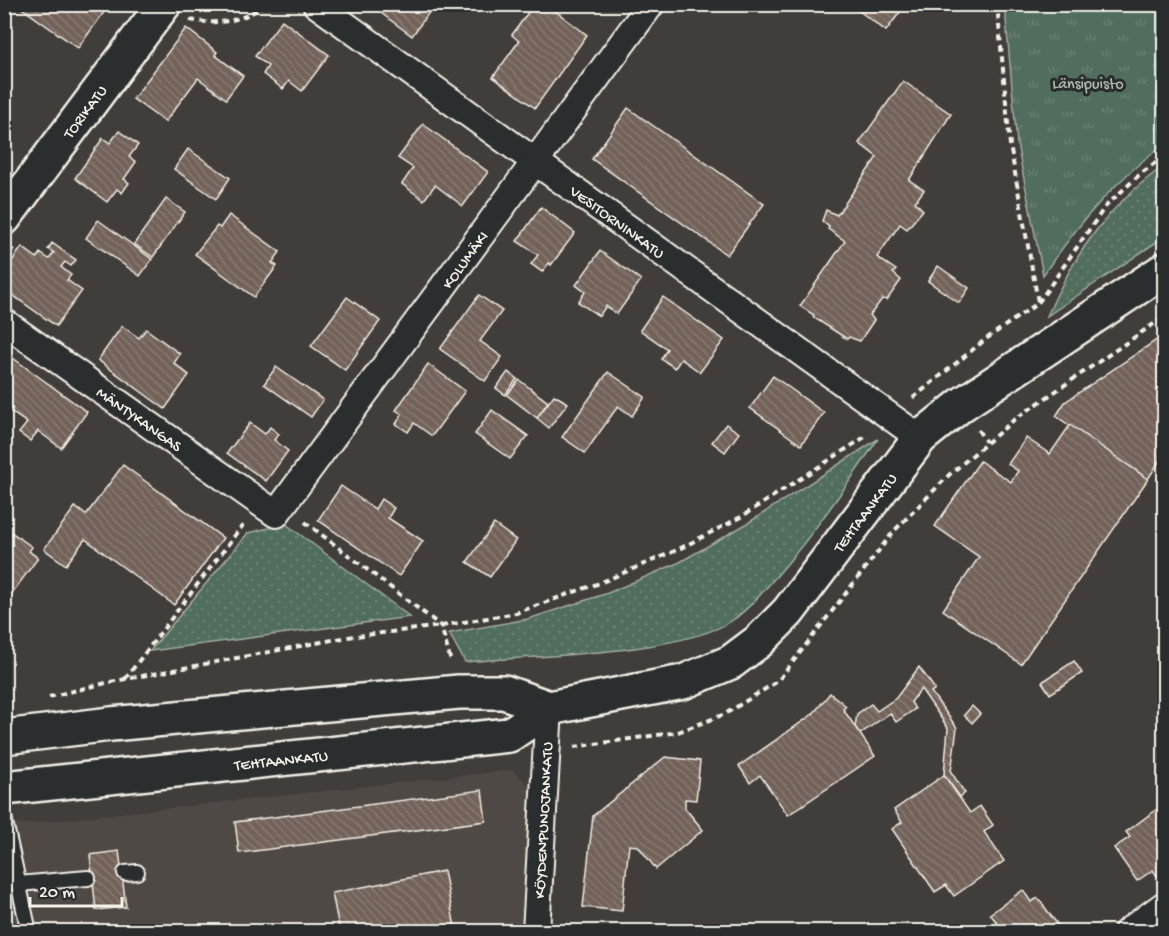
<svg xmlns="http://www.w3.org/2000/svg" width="1169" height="936" font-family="'Gochi Hand',sans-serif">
<defs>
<pattern id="grass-dots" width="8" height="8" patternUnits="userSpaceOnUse" patternTransform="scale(1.5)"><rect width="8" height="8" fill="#516d5d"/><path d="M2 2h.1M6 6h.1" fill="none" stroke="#6b8274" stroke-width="1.8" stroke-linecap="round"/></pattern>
<pattern id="park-tufts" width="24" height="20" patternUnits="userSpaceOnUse" patternTransform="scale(1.5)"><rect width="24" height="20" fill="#516d5d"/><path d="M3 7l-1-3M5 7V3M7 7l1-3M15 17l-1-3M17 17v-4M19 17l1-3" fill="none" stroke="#6b8274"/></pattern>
<pattern id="building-back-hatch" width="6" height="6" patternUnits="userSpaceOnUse" patternTransform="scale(1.5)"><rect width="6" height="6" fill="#72625a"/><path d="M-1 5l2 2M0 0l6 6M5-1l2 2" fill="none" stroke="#877972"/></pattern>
</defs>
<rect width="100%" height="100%" fill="#403d3b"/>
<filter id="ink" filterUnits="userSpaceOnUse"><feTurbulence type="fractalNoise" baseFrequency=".0167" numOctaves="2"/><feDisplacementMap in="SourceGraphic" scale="12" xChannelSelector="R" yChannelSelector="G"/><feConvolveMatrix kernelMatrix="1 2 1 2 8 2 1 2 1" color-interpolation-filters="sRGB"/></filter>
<g filter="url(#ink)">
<path fill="#4f4844" d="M512,770L531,787L522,931H5L4,826Z"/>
<g fill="url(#grass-dots)" stroke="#a2afa2" stroke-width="1.5">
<path d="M1164,166V237L1047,316C1074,254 1109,204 1164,166Z"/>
<path d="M878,439C848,484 817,529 781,571C766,588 752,606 733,620C684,654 528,656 465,662L449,633L528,619L608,593L680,562L748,523Z"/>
<path d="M286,524L410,617L150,651L248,533Z"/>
</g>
<path fill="url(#park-tufts)" stroke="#a2afa2" stroke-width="1.5" d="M1001,5H1164V144C1112,183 1080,222 1043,275L1017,144L1005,8Z"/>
<g fill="url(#building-back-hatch)" stroke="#f4f1e8" stroke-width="1.5">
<path d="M16,4H110L78,48Z"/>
<path d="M369,4H435L412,36Z"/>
<path d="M534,4H546L587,35L535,108L493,77L519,41L512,35Z"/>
<path d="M850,4H906L886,31Z"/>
<path d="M282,20L329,55L302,91L289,81L283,89L263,74L268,66L255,56Z"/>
<path d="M186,28L217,52L215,55L243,76L226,99L198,78L165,122L133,99Z"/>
<path d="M903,81L951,114L909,180L924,190L915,202L923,210L907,229L900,224L877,257L896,270L893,273L901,280L887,300L882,299L870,315L874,320L860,341L849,337L847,339L813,317L814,315L800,306L845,241L828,229L829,227L822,221L826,210L837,215L877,157L859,143Z"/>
<path d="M628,108L764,204L727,255L592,159Z"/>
<path d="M423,124L488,172L463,206L435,185L424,200L402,184L413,168L398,158Z"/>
<path d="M119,131L138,145L129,157L136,162L124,179L129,183L122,193L117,189L107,202L75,178L103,138L110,143Z"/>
<path d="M188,149L230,178L216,199L174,169Z"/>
<path d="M166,199L185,212L153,257L134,244Z"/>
<path d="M541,207L575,233L551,265L549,263L542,272L531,264L538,255L517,241Z"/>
<path d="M229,215L280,252L272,263L277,266L254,297L195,254L217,226L220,228Z"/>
<path d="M98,220L152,259L140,276L86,238Z"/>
<path d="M52,243L76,260L71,266L65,262L61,267L71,275L67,280L82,291L56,326L4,289V272L22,247L37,258L40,253L49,259L54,253L48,249Z"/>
<path d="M600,251L641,280L617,314L606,306L599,316L578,302L585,292L576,285Z"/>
<path d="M938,266L969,288L959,303L928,281Z"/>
<path d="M479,295L502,311L480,341L502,357L485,381L440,349Z"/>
<path d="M347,297L380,321L345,370L311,346Z"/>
<path d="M663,297L724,340L700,372L681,359L675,368L661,359L667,349L640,330Z"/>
<path d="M122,326L139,338L146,329L180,354L174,363L189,375L165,409L98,360Z"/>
<path d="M1164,335V454L1148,479L1056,416L1065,402Z"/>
<path d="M6,353L87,412L61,448L38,431L30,441L19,433L27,423L4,407Z"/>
<path d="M428,364L465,391L432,436L414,423L408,432L396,424L402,414L396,410Z"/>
<path d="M276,367L323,400L311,417L264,384Z"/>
<path d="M508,372L517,379L505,395L496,388Z"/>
<path d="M608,372L645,397L632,416L618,406L585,453L562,437Z"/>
<path d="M773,376L824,413L801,445L750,408Z"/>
<path d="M519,380L548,402L537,418L507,395Z"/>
<path d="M554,395L568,403L549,428L537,418Z"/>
<path d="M492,410L528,436L510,459L475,434Z"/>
<path d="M250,423L265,434L270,427L279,434L274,440L288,451L266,481L227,453Z"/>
<path d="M726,424L739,433L725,452L712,442Z"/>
<path d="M1070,425L1148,479L1021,664L943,610L979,557L935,526L980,461L1011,482L1018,471L1008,464L1026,438L1050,454Z"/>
<path d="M123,465L223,538L174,605L85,539L66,565L44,549L75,507L86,515Z"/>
<path d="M341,486L375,509L381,499L394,508L388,518L423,541L399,576L318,520Z"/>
<path d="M494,524L516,540L490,577L467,562Z"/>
<path d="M4,527L32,547L29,551L38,558L4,604Z"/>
<path d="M1074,661L1082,673L1050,694L1042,682Z"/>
<path d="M919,667L935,689L931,692L957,728L951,772L965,793L960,797L944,775L948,728L921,689L911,702L915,709L896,722L890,713L860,734L855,727L857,714L871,704L877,711L896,698Z"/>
<path d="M830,693L846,706L843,709L875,756L788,815L760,775L750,783L739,766L813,714Z"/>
<path d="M972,706L980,714L972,723L964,715Z"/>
<path d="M665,757L700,761L696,800L685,799V808L703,830L656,869L638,846L629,845L622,911L583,907L593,816Z"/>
<path d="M944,775L970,813L980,806L993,825L984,832L1004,861L954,896L946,885L935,892L892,829L902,822L894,810Z"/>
<path d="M482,790L486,821L239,853L235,822Z"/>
<path d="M1164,804V871L1157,876L1153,870L1137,881L1114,848L1130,837L1126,832Z"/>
<path d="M119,851L126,907L96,910L90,855Z"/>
<path d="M444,871L456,932H340L332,893Z"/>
<path d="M1023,890L1031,902L1038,898L1063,932H993L999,925L990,914Z"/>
</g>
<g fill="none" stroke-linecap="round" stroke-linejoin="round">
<defs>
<g id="service">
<path d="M4,817L29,932"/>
<path d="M125,873L137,872"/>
<path d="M18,884L88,878"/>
</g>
<g id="minor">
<path d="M316,4L920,438"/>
<path d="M4,322L276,514L651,4"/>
<path d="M536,932L549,708"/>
<path d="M1127,932L1164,905"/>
</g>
<path id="tertiary" d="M4,218L164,4"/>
<g id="secondary">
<path d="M4,737L111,724L459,692H504L549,708"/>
<path d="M4,788L509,735L549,708L683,682L731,662L759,641L788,612L920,438L961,405L1164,270"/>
</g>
</defs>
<use href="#service" stroke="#f4f1e8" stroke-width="18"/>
<use href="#minor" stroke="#f4f1e8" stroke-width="30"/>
<use href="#tertiary" stroke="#f4f1e8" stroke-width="38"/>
<use href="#secondary" stroke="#f4f1e8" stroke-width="38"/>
<g stroke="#f4f1e8" stroke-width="4" stroke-dasharray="6 4.5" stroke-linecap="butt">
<path d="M997,4L1010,145L1038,302"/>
<path d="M190,20C217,25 243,22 265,4"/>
<path d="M4,260L13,248"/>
<path d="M913,398L986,339L1038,303L1105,207L1139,175L1164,156"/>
<path d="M978,430L986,442"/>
<path d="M305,522L441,626L451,662"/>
<path d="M125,679L243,525"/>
<path d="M49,697L110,682L348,637L441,626L516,613L602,582L677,550L741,517L868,435"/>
<path d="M574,747L678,732L725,714L778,681L894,531L949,475L1015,419L1164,317"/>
</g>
<use href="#service" stroke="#2a2d2e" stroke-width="14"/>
<use href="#minor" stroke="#2a2d2e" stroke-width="26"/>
<use href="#tertiary" stroke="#2a2d2e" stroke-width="33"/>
<use href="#secondary" stroke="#2a2d2e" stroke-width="33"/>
</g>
</g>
<g text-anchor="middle" stroke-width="6" stroke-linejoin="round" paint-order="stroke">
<g font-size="16" fill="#abb6a9" stroke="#2a2d2e">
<text x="1088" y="88">Länsipuisto</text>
</g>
<g font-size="16" fill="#f4f1e8" stroke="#2a2d2e">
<text transform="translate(84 111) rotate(-53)" y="6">TORIKATU</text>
<text transform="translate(618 221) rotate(36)" y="6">VESITORNINKATU</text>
<text transform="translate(464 259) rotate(-54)" y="6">KOLUMÄKI</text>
<text transform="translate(140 418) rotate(35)" y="6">MÄNTYKANGAS</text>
<text transform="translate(864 512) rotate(-53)" y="6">TEHTAANKATU</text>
<text transform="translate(281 759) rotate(-6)" y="6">TEHTAANKATU</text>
<text transform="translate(542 820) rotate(-87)" y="6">KÖYDENPUNOJANKATU</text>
</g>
</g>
<rect width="1169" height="936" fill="none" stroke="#2a2d2e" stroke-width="24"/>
<rect x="12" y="12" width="1145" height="912" fill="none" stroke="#f4f1e8" stroke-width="2" filter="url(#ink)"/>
<path d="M30 897v9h92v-9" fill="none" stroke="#f4f1e8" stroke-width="3"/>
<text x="39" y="897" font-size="18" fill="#f4f1e8" stroke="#2a2d2e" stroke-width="4.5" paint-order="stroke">20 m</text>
</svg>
